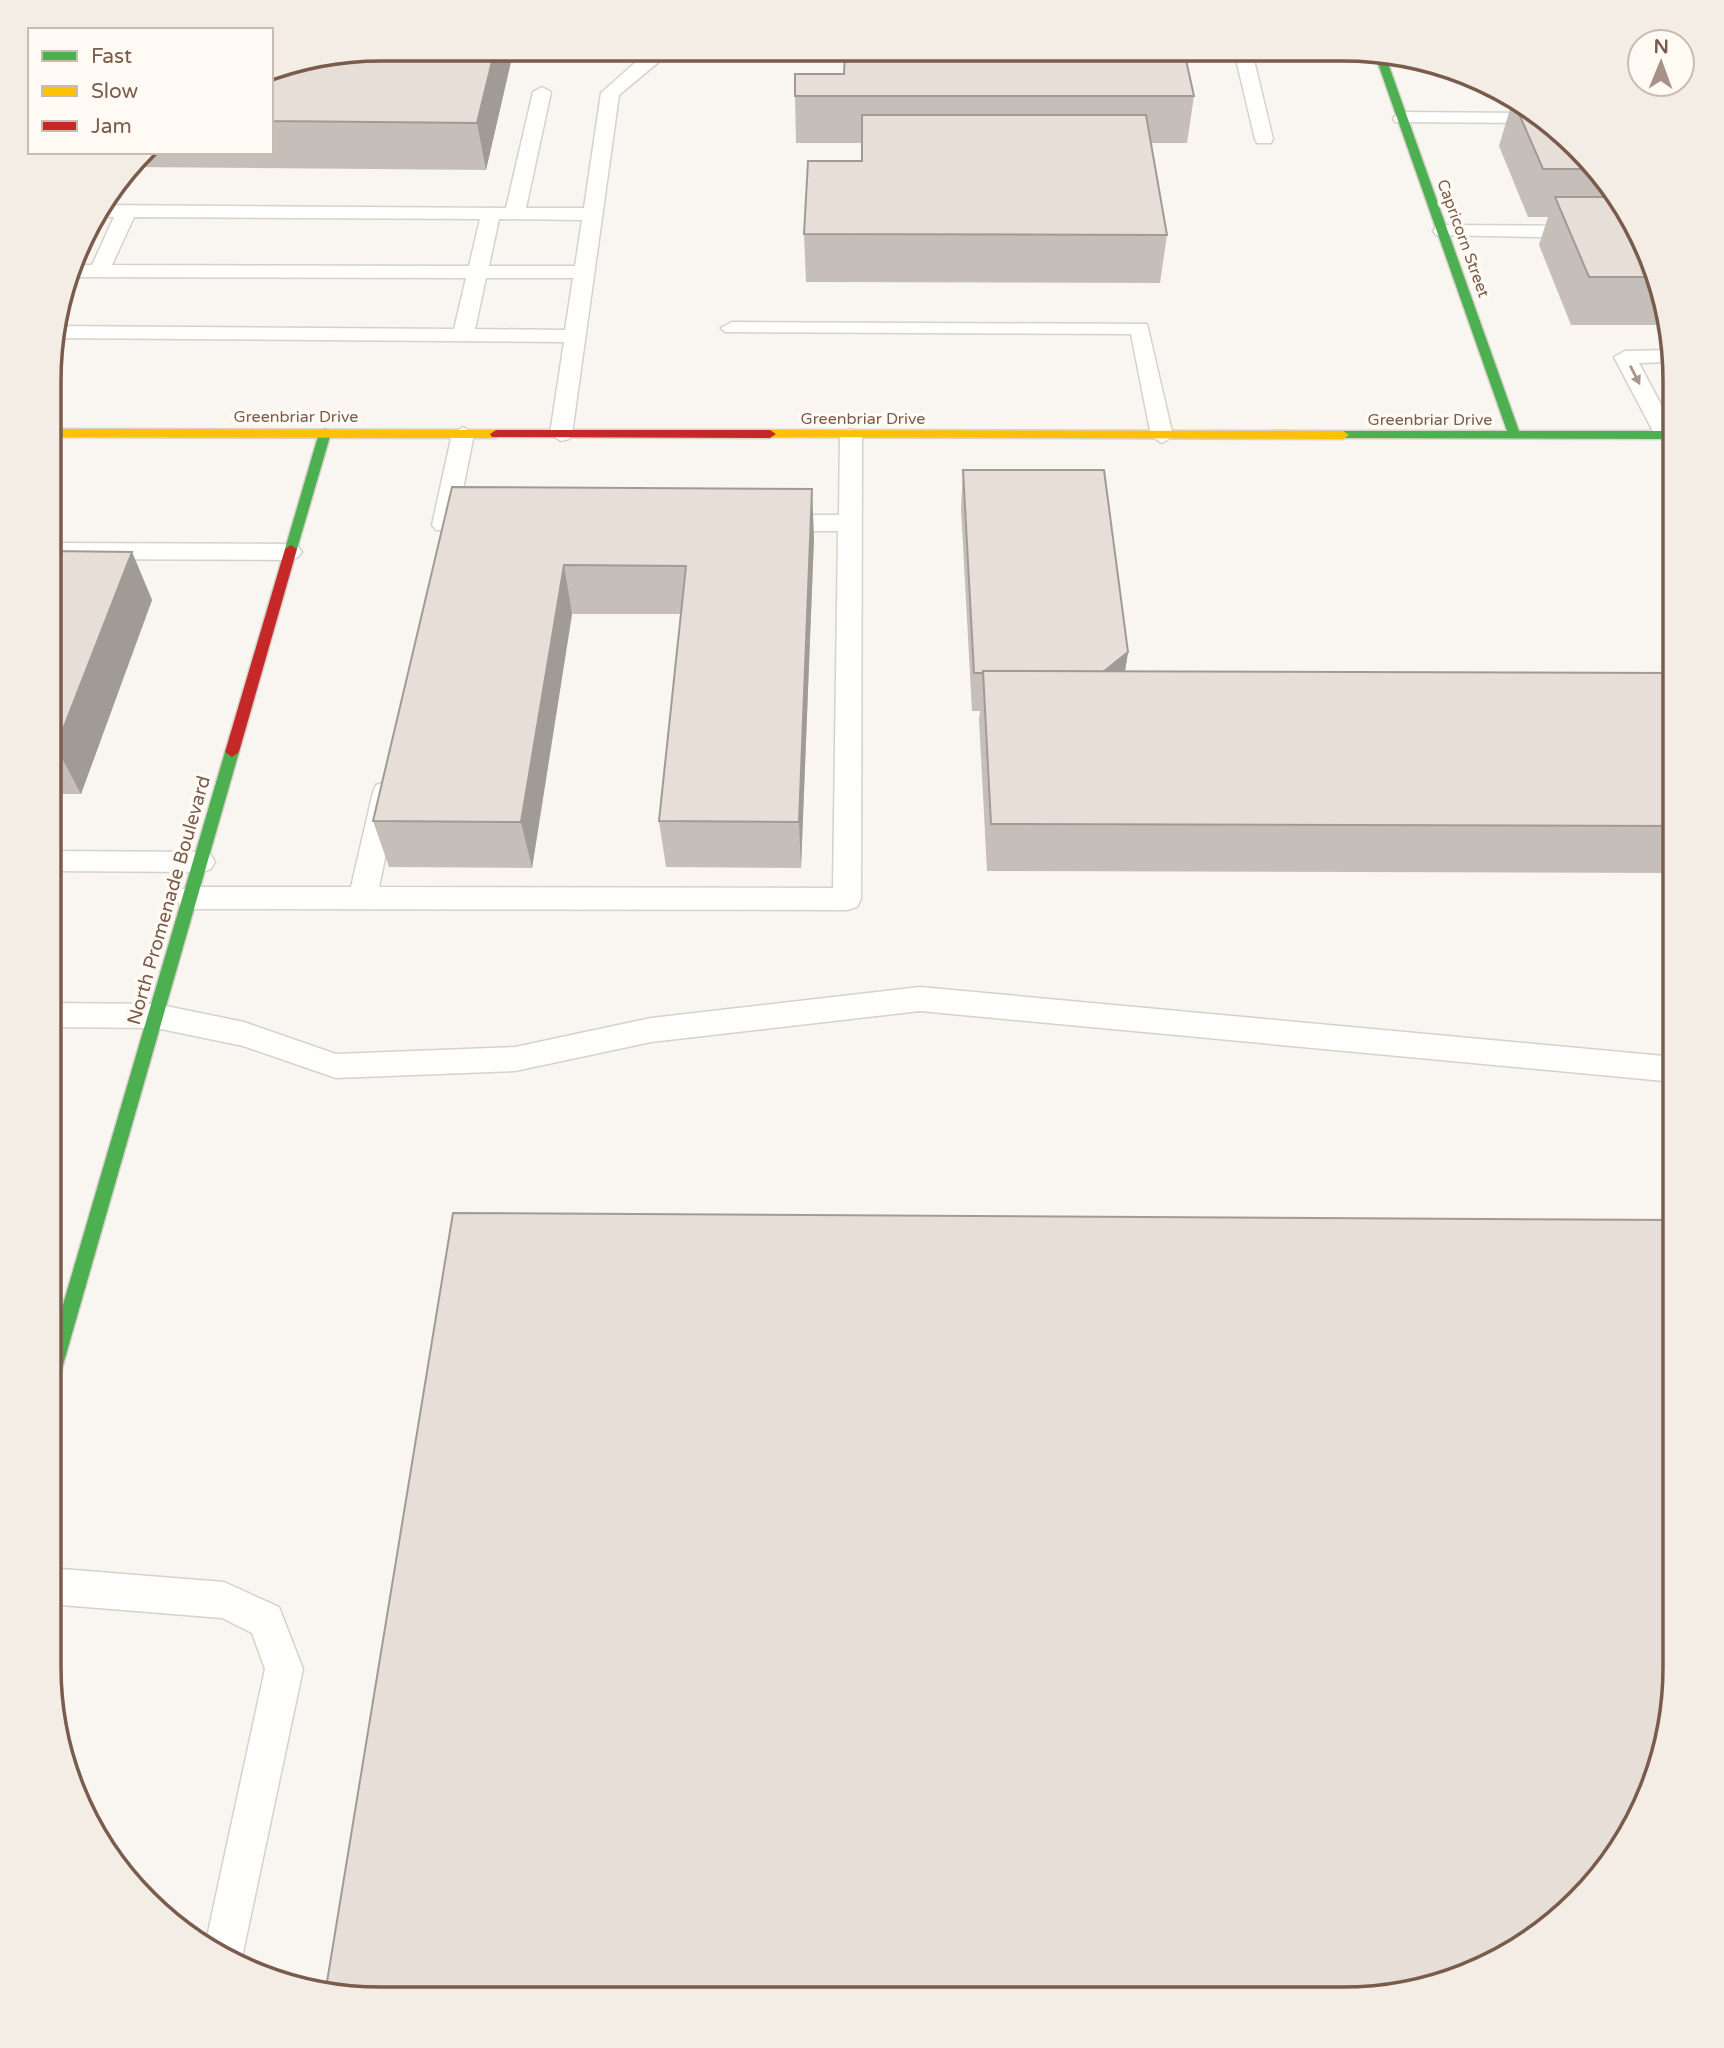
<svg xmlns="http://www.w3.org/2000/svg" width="1724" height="2048" font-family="'Varela Round',sans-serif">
<rect width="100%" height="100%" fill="#f9f5f0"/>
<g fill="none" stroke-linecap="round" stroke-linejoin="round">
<defs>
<g id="lane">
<path d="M649,50H667V55L619,95L572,434L569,439L561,441L550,434L564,342L52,338L56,326L454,329L466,278L73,277L77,265H92L114,217L93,216L102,205L506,208L533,92L542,87L551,92L526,208H584L601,93ZM134,217L480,219L469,266L112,265ZM499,219L582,220L575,266H489ZM486,278H573L565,330L475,329Z"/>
<path d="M1234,51L1252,52L1273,139L1271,143H1257L1255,139Z"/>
<path d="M1402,112L1535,113L1544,123L1395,122L1393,118Z"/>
<path d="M1443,225L1582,226L1592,232L1582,238L1436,235L1433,231L1436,227Z"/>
<path d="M732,322L1147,324L1173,436L1162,443L1151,436L1131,334L725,332L721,328Z"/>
<path d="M1671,350L1672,362L1639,363L1675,431L1674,440L1666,442L1655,435L1614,357L1625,351Z"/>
<path d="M463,427L474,434L456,525L452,530H436L432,525L452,434Z"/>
<path d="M851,429L862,436L861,899L857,907L847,910L190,909L180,906L176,898L180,890L190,887H351L373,792L376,785L386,782L396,785L399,792L379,887L833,888L838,531H773L765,528L761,523L765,518L773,515H839L840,436Z"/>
<path d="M51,543L290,544L298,547L302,552L298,557L290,560L51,559Z"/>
<path d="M51,851L201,852L211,855L215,862L211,869L201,872L51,871Z"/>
<path d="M920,987L1675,1057V1082L920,1011L651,1042L515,1071L336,1078L243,1046L156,1028L50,1027V1003L156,1004L244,1022L336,1054L515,1047L651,1018Z"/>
<path d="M49,1568L224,1582L279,1607L303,1669L241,1962L215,1954L205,1946L265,1669L252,1633L222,1618L49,1604Z"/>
</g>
<g id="fast">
<path d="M1374,52H1384L1519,431H1675V439L1339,438L1337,435L1343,431H1507Z"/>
<path d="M325,429L331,433L297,549L291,553L287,552L285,549L319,433Z"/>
<path d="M232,747L239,752L59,1379L56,1385L50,1387V1349L225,752Z"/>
</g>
<g id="slow">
<path d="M52,429L496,430L502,434L496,438L52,437Z"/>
<path d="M770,430L1343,431L1349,435L1343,439L766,437L764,434Z"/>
</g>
<g id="jam">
<path d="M496,430H770L776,434L770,438L492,437L490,434Z"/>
<path d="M291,545L297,549L239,752L232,757L225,752L285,549Z"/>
</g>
</defs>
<use href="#lane" stroke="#d7d1cb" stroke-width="3"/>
<use href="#fast" stroke="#d9d2cb" stroke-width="3"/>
<use href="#slow" stroke="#d9d2cb" stroke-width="3"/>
<use href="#jam" stroke="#d9d2cb" stroke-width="3"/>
<use href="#lane" fill="#fefefd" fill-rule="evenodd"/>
<use href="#fast" fill="#4caf50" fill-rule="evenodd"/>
<use href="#slow" fill="#ffc107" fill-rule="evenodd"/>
<use href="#jam" fill="#c62828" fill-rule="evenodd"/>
</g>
<g fill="#c6bfb9">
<path d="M382,49L648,50V53H513L486,170L133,167L145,152H271V69Z"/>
<path d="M1473,84L1491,92H1476Z"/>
<path d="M795,96H1194L1187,143H1151L1167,235L1160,283L806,282L804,234L862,161V143H796Z"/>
<path d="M1513,99L1527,105L1630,215L1664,295L1668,325H1571L1539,245L1548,217H1528L1499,146Z"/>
<path d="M963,470L1128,652L1125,672L1675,673V873L987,871L979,719L980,711H972L961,509Z"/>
<path d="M452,487L814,537L801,868L666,867L659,821L681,614H572L532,868L389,867L373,821Z"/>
<path d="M51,551L132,552L152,600L81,794H51Z"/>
</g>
<g fill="#a19b96">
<path d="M495,49H512L513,53L486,170L477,123Z"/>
<path d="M812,489L814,537L801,868L799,822Z"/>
<path d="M132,552L152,600L81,794L56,747Z"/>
<path d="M564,565L572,614L532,868L521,822Z"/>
<path d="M1128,652L1122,690L1100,674Z"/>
</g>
<g fill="#e6ded7" stroke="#a19b96" stroke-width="2">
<path d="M382,49H495L477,123L271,121V69L274,67Z"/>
<path d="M845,50L1184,51L1194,96H795V74H844Z"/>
<path d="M1513,100L1527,105L1587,169H1543Z"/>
<path d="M862,115H1146L1167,235L804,234L808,161H862Z"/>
<path d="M1555,197H1613L1630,215L1656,277H1589Z"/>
<path d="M963,470H1104L1128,652L1103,672L983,671V673H974Z"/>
<path d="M452,487L812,489L799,822L659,821L686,566L564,565L521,822L373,821Z"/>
<path d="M51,551L132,552L56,747H51Z"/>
<path d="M983,671L1675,673V826L991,824Z"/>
<path d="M453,1213L1675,1220L1674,1689L1657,1774L1619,1851L1509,1954L1364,1998H359L326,1988Z"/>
</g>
<defs><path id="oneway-solid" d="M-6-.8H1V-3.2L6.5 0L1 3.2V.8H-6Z" transform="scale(1.75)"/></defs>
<use fill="#a8958b" href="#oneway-solid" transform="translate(1635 375) rotate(63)"/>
<g text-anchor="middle" stroke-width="7" stroke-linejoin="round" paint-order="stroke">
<g font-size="16" fill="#7a5c4d" stroke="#fffaf3">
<text transform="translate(1464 238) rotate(70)" y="6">Capricorn Street</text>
<text x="296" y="422">Greenbriar Drive</text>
<text x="863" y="424">Greenbriar Drive</text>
<text x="1430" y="425">Greenbriar Drive</text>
</g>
<g font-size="19" fill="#7a5c4d" stroke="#fffaf3">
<text transform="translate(168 900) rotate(-74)" y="7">North Promenade Boulevard</text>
</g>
</g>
<path d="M0 0H1724V2048H0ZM381 61H1343A320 320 0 0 1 1663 381V1667A320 320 0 0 1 1343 1987H381A320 320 0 0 1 61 1667V381A320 320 0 0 1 381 61Z" fill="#f4ede6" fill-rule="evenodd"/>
<path fill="none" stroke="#7a5c4d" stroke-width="3.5" d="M381 61H1343A320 320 0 0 1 1663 381V1667A320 320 0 0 1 1343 1987H381A320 320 0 0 1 61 1667V381A320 320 0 0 1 381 61Z"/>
<rect x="28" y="28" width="245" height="126" fill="#fffaf3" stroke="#cabbb1" stroke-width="2"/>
<rect x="42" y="51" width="35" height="10" fill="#4caf50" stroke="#cabbb1" stroke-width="2"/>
<text x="91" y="63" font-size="21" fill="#7a5c4d">Fast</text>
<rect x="42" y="86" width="35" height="10" fill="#ffc107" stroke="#cabbb1" stroke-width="2"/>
<text x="91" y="98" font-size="21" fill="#7a5c4d">Slow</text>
<rect x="42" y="121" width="35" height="10" fill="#c62828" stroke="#cabbb1" stroke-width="2"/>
<text x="91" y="133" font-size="21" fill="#7a5c4d">Jam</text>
<g transform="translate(1661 63) rotate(1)"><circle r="33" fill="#fffaf3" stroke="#cabbb1" stroke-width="2"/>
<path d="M0-5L12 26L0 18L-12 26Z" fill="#a69286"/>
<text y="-10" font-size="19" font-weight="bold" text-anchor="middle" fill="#7a5c4d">N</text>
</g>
</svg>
